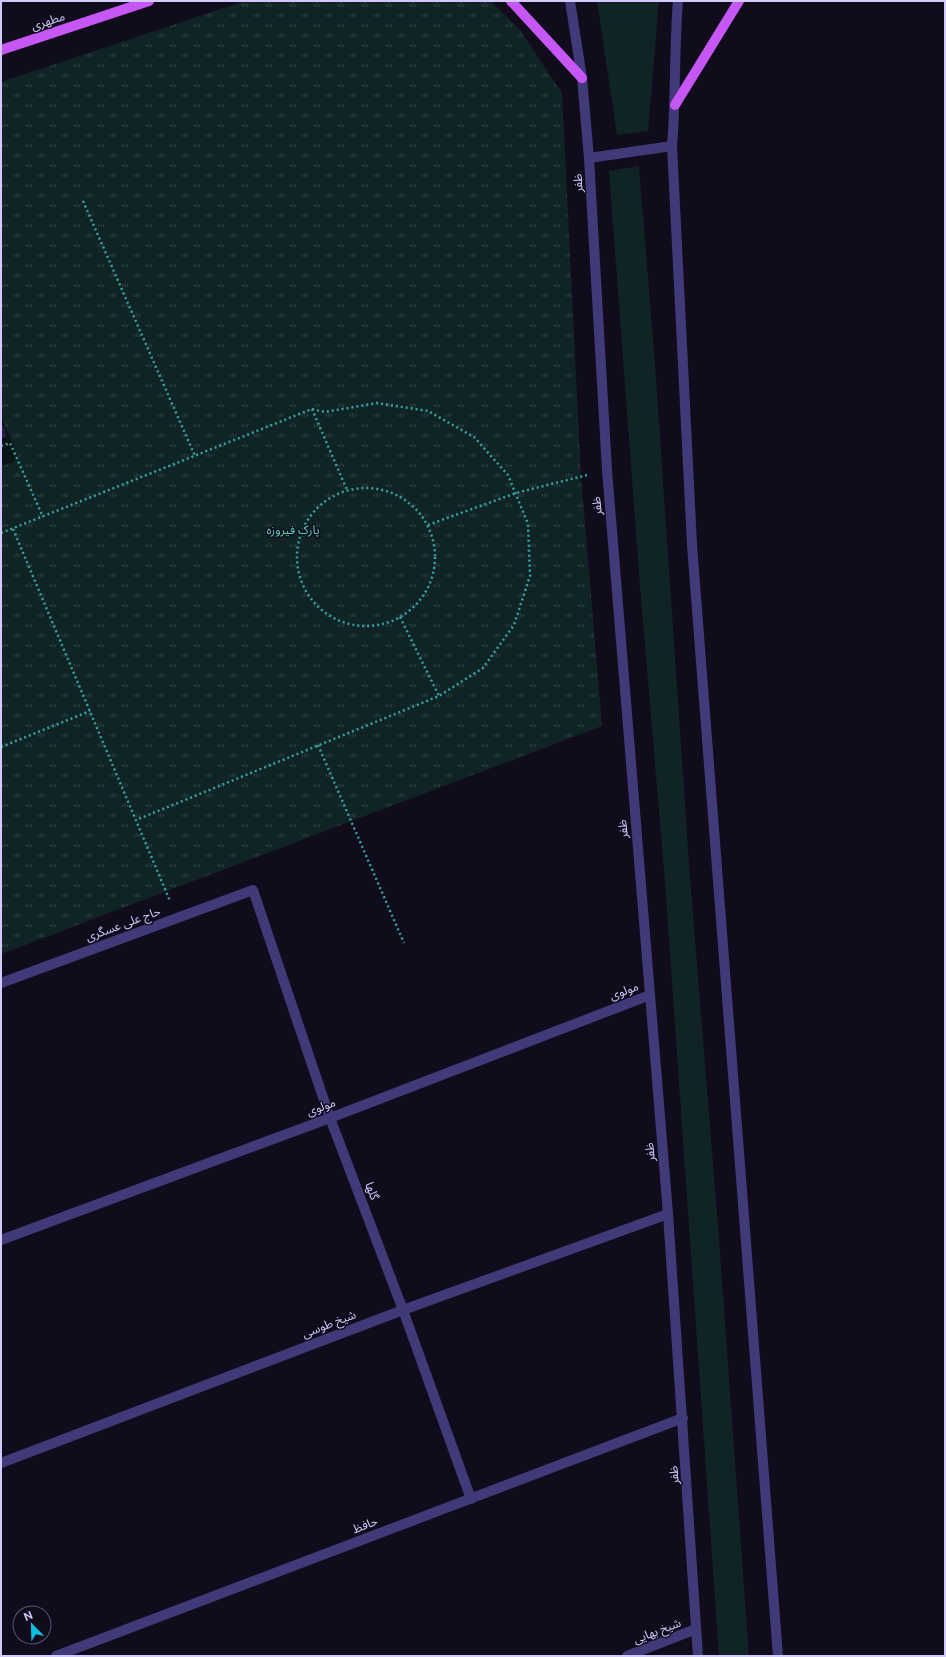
<svg xmlns="http://www.w3.org/2000/svg" width="946" height="1657" font-family="'Public Sans','Noto Sans Arabic',sans-serif">
<defs>
<pattern id="park-tufts" width="24" height="20" patternUnits="userSpaceOnUse"><rect width="24" height="20" fill="#102425"/><path d="M3 7l-1-3M5 7V3M7 7l1-3M15 17l-1-3M17 17v-4M19 17l1-3" fill="none" stroke="#324246"/></pattern>
<pattern id="building-back-hatch" width="6" height="6" patternUnits="userSpaceOnUse"><rect width="6" height="6" fill="#23193b"/><path d="M-1 5l2 2M0 0l6 6M5-1l2 2" fill="none" stroke="#423958"/></pattern>
</defs>
<rect width="100%" height="100%" fill="#100c1b"/>
<g fill="#102425">
<path d="M597,1H659L648,131L617,135Z"/>
<path d="M639,166L655,364L690,877L718,1226L749,1656H719L665,882L640,586L609,171Z"/>
</g>
<path fill="url(#park-tufts)" d="M245,1H491L520,30L562,93L581,476L602,726L1,954V82Z"/>
<path fill="#0007" d="M1,416L19,459L1,467Z"/>
<path fill="url(#building-back-hatch)" d="M1,422L7,436L1,439Z"/>
<g fill="none" stroke-linecap="round" stroke-linejoin="round">
<g stroke="#33a4a6" stroke-width="2.5" stroke-dasharray="2 3" stroke-linecap="butt">
<path d="M83,201L195,456"/>
<path d="M312,409L347,490"/>
<path d="M1,446L10,443L43,517"/>
<circle cx="366" cy="557" r="69"/>
<path d="M428,525L516,493L587,475"/>
<path d="M13,529L170,901"/>
<path d="M1,533L312,409L325,412L377,403L428,411L474,437L508,475L528,524L530,576L514,625L483,668L439,696L136,820"/>
<path d="M400,617L439,696"/>
<path d="M318,745L404,943"/>
<path d="M1,747L90,711"/>
</g>
<g stroke="#413a78" stroke-width="10">
<path d="M570,1L582,78L589,158L607,470L668,1214L698,1656"/>
<path d="M678,1C674,49 676,98 672,146L692,545L778,1656"/>
<path d="M589,158L672,146"/>
<path d="M1,983L253,890L330,1118L403,1310L471,1499"/>
<path d="M1,1240L330,1118L650,995"/>
<path d="M1,1463L403,1310L668,1214"/>
<path d="M56,1656L683,1418"/>
<path d="M627,1656L696,1629"/>
</g>
<g stroke="#c757f5" stroke-width="10">
<path d="M511,1L582,78"/>
<path d="M1,50L149,1"/>
<path d="M675,105L739,1"/>
</g>
</g>
<g text-anchor="middle" stroke-width="3" stroke-linejoin="round" paint-order="stroke">
<g font-size="12" fill="#d3c9fc" stroke="#100c1b">
<text transform="translate(48 21) rotate(-18)" y="4">مطهری</text>
<text transform="translate(578 183) rotate(-93)" y="4">ظفر</text>
<text transform="translate(597 506) rotate(-95)" y="4">ظفر</text>
<text transform="translate(623 829) rotate(-95)" y="4">ظفر</text>
<text transform="translate(123 924) rotate(-20)" y="4">حاج علی عسگری</text>
<text transform="translate(624 991) rotate(-21)" y="4">مولوی</text>
<text transform="translate(321 1107) rotate(-21)" y="4">مولوی</text>
<text transform="translate(650 1152) rotate(-95)" y="4">ظفر</text>
<text transform="translate(372 1191) rotate(69)" y="4">گلها</text>
<text transform="translate(329 1324) rotate(-21)" y="4">شیخ طوسی</text>
<text transform="translate(674 1475) rotate(-94)" y="4">ظفر</text>
<text transform="translate(365 1525) rotate(-21)" y="4">حافظ</text>
<text transform="translate(657 1631) rotate(-21)" y="4">شیخ بهایی</text>
</g>
<g font-size="12" fill="#5bd6c2" stroke="#100c1b">
<text x="293" y="534">پارک فیروزه</text>
</g>
</g>
<rect width="946" height="1657" fill="none" stroke="#d3c9fc" stroke-width="4"/>
<g transform="translate(32 1625) rotate(337)"><circle r="19" fill="#100c1b" stroke="#5e5875"/>
<path d="M0-3L7 15L0 10L-7 15Z" fill="#0dbde4"/>
<text y="-6" font-size="11" font-weight="bold" text-anchor="middle" fill="#d3c9fc">N</text>
</g>
</svg>
